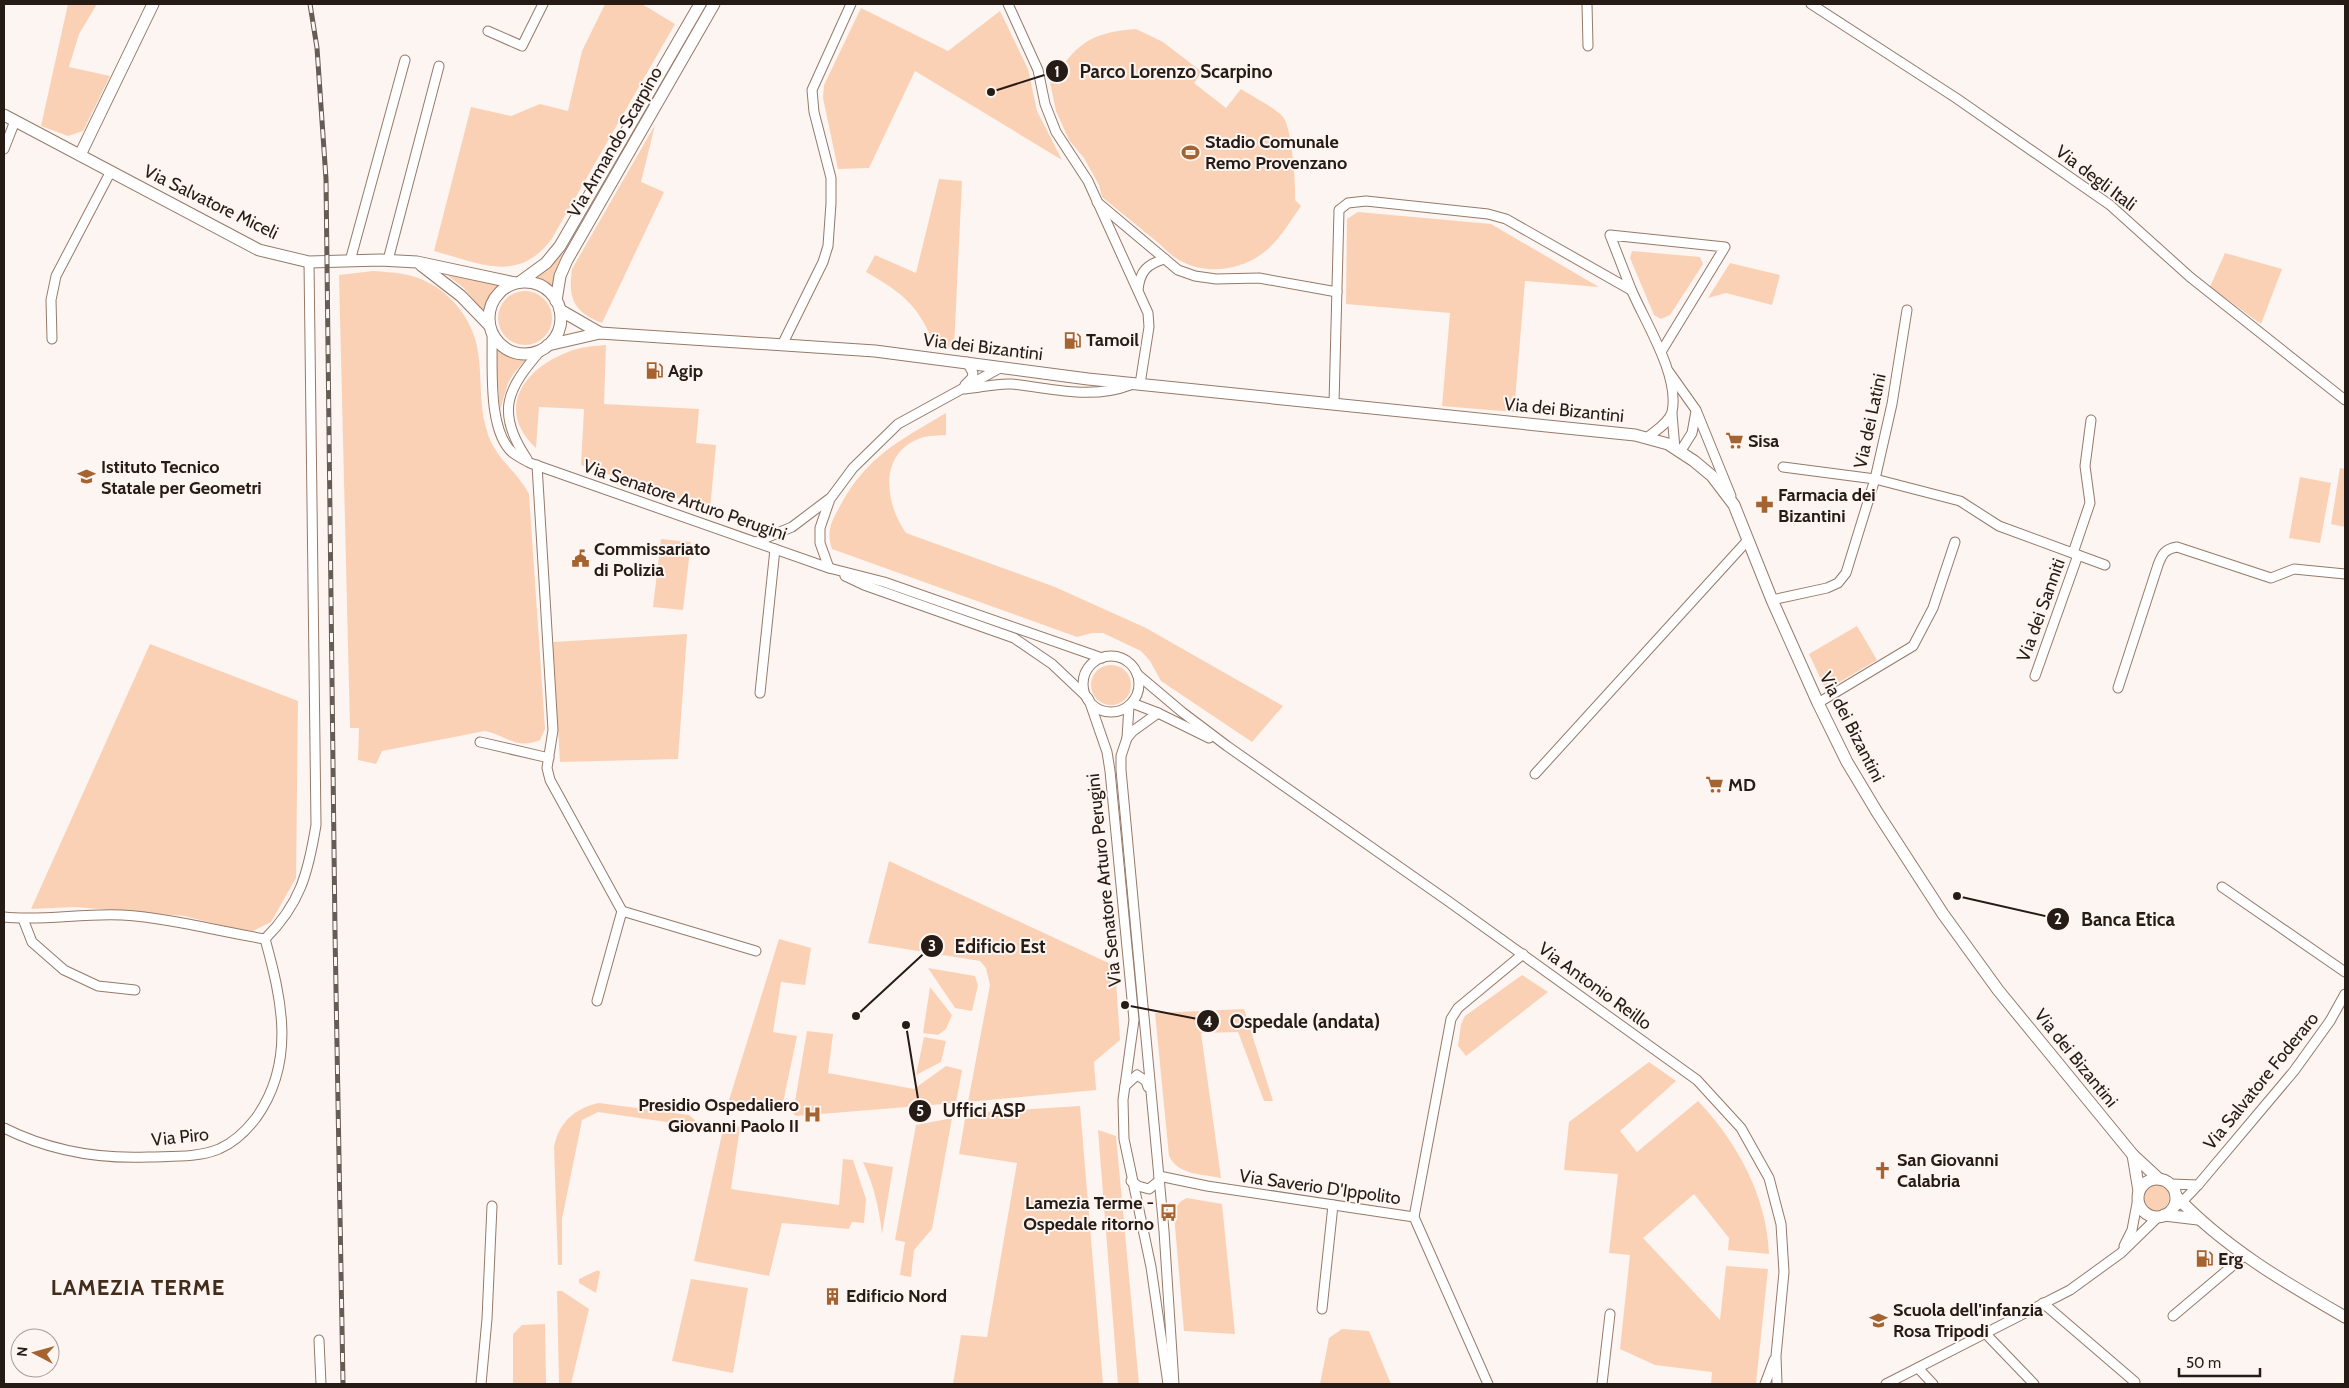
<svg xmlns="http://www.w3.org/2000/svg" width="2349" height="1388" font-family="Cabin,sans-serif">
<rect width="100%" height="100%" fill="#fcf5f2"/>
<g fill="#fbd1b5">
<path d="M68,4H97L79,34L69,67L110,76L83,131L68,136L41,126Z"/>
<path d="M605,4H642L675,24L551,240C517,284 479,263 434,251L471,107L511,116L540,104L568,111L582,51Z"/>
<path d="M861,8L948,51L1000,11L1028,69L1037,111L1062,160L915,71L869,168L838,169L823,98L824,85Z"/>
<path d="M1136,29L1163,42L1202,72L1194,83L1226,108L1241,89C1253,97 1274,107 1283,117C1292,127 1296,186 1295,200L1301,206C1291,220 1282,236 1269,248C1247,269 1210,276 1183,262C1173,258 1164,248 1156,241C1138,226 1120,212 1102,197L1099,185L1084,158L1069,140L1056,111L1050,82C1078,44 1087,33 1136,29Z"/>
<path d="M655,125L641,182L664,192L602,323C573,312 568,298 572,269Z"/>
<path d="M939,179L962,181L954,348L935,346C918,305 904,294 866,272L875,255L916,273Z"/>
<path d="M1358,212L1491,224L1599,287L1525,281L1514,412L1442,406L1450,313L1346,304L1347,219Z"/>
<path d="M1632,251L1700,257L1703,264L1670,315L1661,319L1654,315L1630,258Z"/>
<path d="M563,252L555,272L553,290L533,279Z"/>
<path d="M2225,253L2282,269L2261,324L2210,287Z"/>
<path d="M1730,263L1780,275L1772,305L1726,293L1708,298Z"/>
<path d="M373,271C383,272 393,272 403,274C441,280 473,314 478,352C482,377 479,404 486,428C494,459 516,469 529,494L545,729L540,740C516,750 508,736 485,731L382,751L376,764L358,760L359,728H350L339,275Z"/>
<path d="M446,274L500,284L489,299L485,312H483L464,288Z"/>
<circle cx="525" cy="318" r="27"/>
<path d="M606,345L604,404L699,409L696,443L716,445L710,509L581,465L584,409L539,407L536,448C495,410 523,369 568,352C580,347 593,346 606,345Z"/>
<path d="M495,346L517,357H528L514,373L508,383L500,410Z"/>
<path d="M946,413V435C936,436 925,435 916,440C878,457 886,505 906,533L1055,587L1146,628L1283,706L1252,742L1161,681L1150,661L1141,651L1103,633H1092L1077,637L832,549C826,532 831,522 840,506C867,456 899,441 946,413Z"/>
<path d="M2340,468L2345,469V527L2331,524Z"/>
<path d="M2300,477L2331,483L2320,543L2289,538Z"/>
<path d="M661,539L691,542L683,610L653,607Z"/>
<path d="M1857,626L1877,660L1826,690L1809,654Z"/>
<path d="M687,634L678,759L560,762L553,642Z"/>
<path d="M150,644L298,701L296,878L271,922L253,931L232,928L184,916L75,907L31,909Z"/>
<circle cx="1111" cy="685" r="20"/>
<path d="M889,861L1115,966L1120,1040L1094,1062L1096,1090L968,1102L990,985L986,968L980,961L868,943Z"/>
<path d="M779,939L811,948L805,985L781,982L773,1032L797,1036L781,1112L736,1108L729,1100Z"/>
<path d="M928,968L975,976L978,985L972,1011L955,1008Z"/>
<path d="M1522,975L1548,992L1466,1056L1458,1046L1461,1024L1465,1016Z"/>
<path d="M930,987L952,1015L946,1029L938,1035L923,1033Z"/>
<path d="M1244,1009L1273,1101H1264L1238,1032L1201,1033L1221,1178C1202,1174 1178,1175 1169,1156L1155,1013Z"/>
<path d="M807,1031L833,1034L828,1073L914,1089L946,1066L962,1070L956,1103L796,1116L793,1113Z"/>
<path d="M924,1037L946,1041L941,1062L916,1075Z"/>
<path d="M1649,1062L1676,1081L1620,1131L1637,1152L1698,1101C1737,1142 1767,1196 1769,1254L1728,1250L1729,1238L1694,1194L1643,1238L1720,1320L1726,1266L1768,1269L1756,1384H1711L1712,1372L1655,1365L1620,1349L1630,1255L1609,1253L1618,1174L1564,1170L1569,1122Z"/>
<path d="M599,1103L689,1115L695,1120L694,1126L598,1112L582,1120L562,1219V1265H558L554,1147C559,1122 575,1108 599,1103Z"/>
<path d="M1080,1106L1103,1384H953L961,1335L987,1337L1017,1163L959,1154L966,1113Z"/>
<path d="M952,1118L932,1229L914,1250L911,1277L900,1275L905,1242L895,1240L916,1125Z"/>
<path d="M732,1125L740,1127L731,1189L839,1205L843,1159L853,1160L866,1199L864,1223L852,1222L849,1229L782,1223L769,1276L694,1261L722,1134Z"/>
<path d="M1098,1130L1116,1136L1139,1384H1118Z"/>
<path d="M863,1162L893,1167L882,1234C879,1207 874,1186 863,1162Z"/>
<circle cx="2155" cy="1198" r="14"/>
<path d="M1187,1198L1222,1204L1235,1334L1184,1331L1174,1215C1176,1206 1178,1202 1187,1198Z"/>
<path d="M598,1270L600,1272L596,1293L579,1283V1279Z"/>
<path d="M691,1279L748,1288L733,1373L672,1361Z"/>
<path d="M557,1291H562L589,1309L571,1384H559Z"/>
<path d="M545,1324L546,1384H513V1334L522,1325Z"/>
<path d="M1342,1329L1369,1331L1391,1384H1320L1329,1338Z"/>
</g>
<g fill="none" stroke-linecap="round" stroke-linejoin="round">
<defs>
<g id="minor">
<path d="M1008,4L1038,70L1045,104L1056,132L1088,181L1148,313L1149,327L1140,384"/>
<path d="M1587,4L1588,46"/>
<path d="M1811,4L1956,98L2110,205L2190,277L2345,400"/>
<path d="M488,31L522,46L543,4"/>
<path d="M4,149L15,121"/>
<path d="M1097,202L1178,270L1195,276L1216,279L1259,278L1337,292"/>
<path d="M388,260L439,66"/>
<path d="M350,261L405,60"/>
<path d="M1138,290C1140,271 1147,264 1165,259"/>
<path d="M492,333C493,365 487,431 513,453C518,457 525,460 530,463L829,568L884,582L1102,658"/>
<path d="M52,339L51,300L56,276L111,171"/>
<path d="M782,345L823,262L828,246L831,203V178L814,112L812,90L851,4"/>
<path d="M1669,372L1696,410L1731,496"/>
<path d="M965,385L972,378L973,373L967,362"/>
<path d="M965,389C979,388 997,383 1011,384C1051,388 1091,400 1130,385"/>
<path d="M1334,404L1339,210L1348,203L1366,201L1488,214L1506,219L1631,290"/>
<path d="M1672,414L1675,449"/>
<path d="M1648,437C1655,431 1669,423 1672,412C1680,376 1645,322 1631,289C1624,271 1617,253 1610,235L1725,247L1661,352"/>
<path d="M1680,452L1692,433L1696,411"/>
<path d="M527,459C495,412 507,389 541,350"/>
<path d="M537,465L553,730L547,768L550,780L622,911L597,1001"/>
<path d="M1783,467L1875,479L1960,501L1999,526L2105,565"/>
<path d="M756,542L792,527L829,499"/>
<path d="M2073,553L2090,503L2085,466L2091,420"/>
<path d="M829,568L820,543V528L830,499L853,468L898,424L1000,368"/>
<path d="M845,576L864,585L1014,638L1052,664L1088,698"/>
<path d="M1772,600L1827,588L1838,583L1846,573L1875,479L1892,404L1907,310"/>
<circle cx="1111" cy="684" r="28"/>
<path d="M1137,674L1182,712L1227,746L1448,901L1697,1080L1741,1128L1769,1178L1781,1224L1784,1272L1776,1356L1777,1384"/>
<path d="M2035,676L2078,555"/>
<path d="M2118,688L2158,565C2162,554 2165,549 2177,547L2271,578L2294,569L2345,574"/>
<path d="M760,693L775,549"/>
<path d="M1089,700L1107,752L1110,771L1134,1020L1123,1100L1124,1139L1151,1267L1168,1384"/>
<path d="M1132,703L1158,713L1209,738"/>
<path d="M1818,703L1913,646L1933,608L1955,542"/>
<path d="M1129,706L1127,738L1121,756V770L1164,1231L1174,1384"/>
<path d="M1127,738L1133,731L1158,713"/>
<path d="M480,742L549,758"/>
<path d="M1535,774L1748,540"/>
<path d="M2222,887L2345,972"/>
<path d="M622,911L756,951"/>
<path d="M4,917C43,921 82,913 122,915C170,918 217,931 265,939"/>
<path d="M23,919L32,942L64,970L98,986L135,990"/>
<path d="M265,939C300,904 308,874 316,825L309,262"/>
<path d="M1125,1086L1137,1075L1146,1081L1148,1087"/>
<path d="M4,1128C48,1150 99,1159 148,1157C171,1156 197,1158 219,1149C235,1142 246,1131 256,1118C296,1062 282,1000 265,939"/>
<path d="M1159,1176L1207,1186L1414,1217L1488,1384"/>
<path d="M1131,1181L1138,1186L1149,1189L1160,1180"/>
<path d="M2171,1184L2198,1185"/>
<path d="M2173,1208L2182,1202L2198,1185L2294,1071L2330,1021L2345,994"/>
<path d="M1414,1217L1451,1019L1458,1008L1523,954"/>
<path d="M2124,1246L2132,1230L2138,1198"/>
<path d="M2043,1303L2135,1382"/>
<path d="M1322,1309L1333,1205"/>
<path d="M2173,1316L2244,1256"/>
<path d="M1985,1333L2034,1384"/>
<path d="M319,1340L321,1384"/>
<path d="M1918,1368L1933,1384"/>
<path d="M481,1384L487,1319L492,1206"/>
<path d="M1602,1384L1610,1314"/>
<path d="M1765,1384L1774,1360"/>
<path d="M1886,1384L2070,1290L2121,1253L2158,1217"/>
</g>
<g id="tertiary">
<path d="M4,115L259,250L309,262L380,260L417,262L515,283"/>
<path d="M80,155L153,4"/>
<path d="M421,265L461,296L489,325"/>
<path d="M520,282L546,263L560,246L700,4"/>
<circle cx="525" cy="318" r="36"/>
<path d="M556,301L560,276L567,260L714,4"/>
<path d="M560,310L600,333"/>
<path d="M548,345L600,333L875,351L1088,379L1635,435L1668,444L1694,461L1712,476L1734,505L1772,600L1818,703L1847,762L1877,812L1943,914L1998,990L2133,1155L2159,1179"/>
<path d="M2133,1155L2139,1191"/>
<circle cx="2157" cy="1198" r="19"/>
<path d="M2176,1196C2224,1247 2284,1282 2345,1317"/>
<path d="M2164,1215L2198,1219"/>
</g>
</defs>
<use href="#minor" stroke="#957a69" stroke-width="11"/>
<use href="#tertiary" stroke="#957a69" stroke-width="13"/>
<use href="#minor" stroke="#fff" stroke-width="9"/>
<use href="#tertiary" stroke="#fff" stroke-width="11"/>
<defs>
<path id="rail" d="M310,4L317,48L326,179L335,932L343,1384"/>
</defs>
<use href="#rail" stroke="#665c56" stroke-width="5"/>
<use href="#rail" stroke="#fcf5f2" stroke-width="3" stroke-dasharray="9" stroke-linecap="butt"/>
</g>
<defs>
<symbol id="stadium-bare" viewBox="-9 -9 18 18"><path d="M0-5a6.5 5 0 1 0 0 10a6.5 5 0 1 0 0-10ZM-3.5-1.8h7v3.6h-7Z" fill="#a56330" stroke="#fcf5f2" stroke-width="2.5" paint-order="stroke"/></symbol>
<symbol id="fuel-bare" viewBox="-9 -9 18 18"><path d="M-5.5-6h7V0h2V4h1.3V-2.5L3-4.5l.8-.8L6-3V5H2.5V1h-1V6h-7ZM-4.2-4.7v3.2H.2V-4.7Z" fill="#a56330" stroke="#fcf5f2" stroke-width="2.5" paint-order="stroke"/></symbol>
<symbol id="supermarket-bare" viewBox="-9 -9 18 18"><path d="M-6-5.5h2.5l.6 2H6L4.5 2H-2.5L-4.4-4H-6ZM-1.5 3.2a1.3 1.3 0 1 0 .1 0ZM3 3.2a1.3 1.3 0 1 0 .1 0Z" fill="#a56330" stroke="#fcf5f2" stroke-width="2.5" paint-order="stroke"/></symbol>
<symbol id="school-bare" viewBox="-9 -9 18 18"><path d="M0-5L7-2L0 1L-7-2ZM-4 1L0 2.5L4 1V4Q0 6-4 4Z" fill="#a56330" stroke="#fcf5f2" stroke-width="2.5" paint-order="stroke"/></symbol>
<symbol id="pharmacy-bare" viewBox="-9 -9 18 18"><path d="M-2-6h4v4h4v4h-4v4h-4v-4h-4v-4h4Z" fill="#a56330" stroke="#fcf5f2" stroke-width="2.5" paint-order="stroke"/></symbol>
<symbol id="civic-bare" viewBox="-9 -9 18 18"><path d="M-.6-6.5H3V-4.5H.6V-3L4-1V1h2V6H-6V1h2V-1L-.6-3ZM-1.2 2.5V6h2.4V2.5Z" fill="#a56330" stroke="#fcf5f2" stroke-width="2.5" paint-order="stroke"/></symbol>
<symbol id="hospital-bare" viewBox="-9 -9 18 18"><path d="M-5-5h3v3.5h4V-5h3V5h-3V1.5h-4V5h-3Z" fill="#a56330" stroke="#fcf5f2" stroke-width="2.5" paint-order="stroke"/></symbol>
<symbol id="church-bare" viewBox="-9 -9 18 18"><path d="M-1.2-6h2.4v3.5h3.3v2.4h-3.3V6h-2.4V-.1h-3.3v-2.4h3.3Z" fill="#a56330" stroke="#fcf5f2" stroke-width="2.5" paint-order="stroke"/></symbol>
<symbol id="bus-bare" viewBox="-9 -9 18 18"><path d="M-5-6H5V4H4V6H2V4H-2V6H-4V4H-5ZM-3.5-4V0h7V-4ZM-3.5 1.2v1.5H-2V1.2ZM2 1.2v1.5H3.5V1.2Z" fill="#a56330" stroke="#fcf5f2" stroke-width="2.5" paint-order="stroke"/></symbol>
<symbol id="building-bare" viewBox="-9 -9 18 18"><path d="M-4-6H4V6H1V3H-1V6H-4ZM-2.5-4.3h1.7v1.8h-1.7ZM.8-4.3h1.7v1.8H.8ZM-2.5-1h1.7V.8h-1.7ZM.8-1h1.7V.8H.8Z" fill="#a56330" stroke="#fcf5f2" stroke-width="2.5" paint-order="stroke"/></symbol>
</defs>
<g fill-rule="evenodd">
<use href="#stadium-bare" x="1178" y="140" width="25" height="25"/>
<use href="#fuel-bare" x="1060" y="328" width="25" height="25"/>
<use href="#fuel-bare" x="642" y="358" width="25" height="25"/>
<use href="#supermarket-bare" x="1722" y="428" width="25" height="25"/>
<use href="#school-bare" x="74" y="464" width="25" height="25"/>
<use href="#pharmacy-bare" x="1752" y="492" width="25" height="25"/>
<use href="#civic-bare" x="568" y="546" width="25" height="25"/>
<use href="#supermarket-bare" x="1702" y="772" width="25" height="25"/>
<use href="#hospital-bare" x="800" y="1102" width="25" height="25"/>
<use href="#church-bare" x="1870" y="1158" width="25" height="25"/>
<use href="#bus-bare" x="1156" y="1200" width="25" height="25"/>
<use href="#fuel-bare" x="2192" y="1246" width="25" height="25"/>
<use href="#building-bare" x="820" y="1284" width="25" height="25"/>
<use href="#school-bare" x="1866" y="1308" width="25" height="25"/>
</g>
<g text-anchor="middle" stroke-width="4" stroke-linejoin="round" paint-order="stroke">
<g font-size="18" fill="#271c15" stroke="#fcf5f2">
<text transform="translate(615 142) rotate(-60)" y="6">Via Armando Scarpino</text>
<text transform="translate(2096 178) rotate(37)" y="6">Via degli Itali</text>
<text transform="translate(211 202) rotate(26)" y="6">Via Salvatore Miceli</text>
<text transform="translate(983 347) rotate(7)" y="6">Via dei Bizantini</text>
<text transform="translate(1564 410) rotate(6)" y="6">Via dei Bizantini</text>
<text transform="translate(1870 421) rotate(-78)" y="6">Via dei Latini</text>
<text transform="translate(685 500) rotate(19)" y="6">Via Senatore Arturo Perugini</text>
<text transform="translate(2041 610) rotate(-70)" y="6">Via dei Sanniti</text>
<text transform="translate(1852 727) rotate(63)" y="6">Via dei Bizantini</text>
<text transform="translate(1104 880) rotate(-96)" y="6">Via Senatore Arturo Perugini</text>
<text transform="translate(1595 986) rotate(36)" y="6">Via Antonio Reillo</text>
<text transform="translate(2076 1058) rotate(51)" y="6">Via dei Bizantini</text>
<text transform="translate(2261 1081) rotate(-51)" y="6">Via Salvatore Foderaro</text>
<text transform="translate(180 1137) rotate(-6)" y="6">Via Piro</text>
<text transform="translate(1320 1187) rotate(8)" y="6">Via Saverio D'Ippolito</text>
</g>
<g font-size="18" font-weight="bold" fill="#271c15" stroke="#fcf5f2" text-anchor="start">
<text x="1205" y="148">Stadio Comunale<tspan x="1205" dy="21">Remo Provenzano</tspan></text>
<text x="1086" y="346">Tamoil</text>
<text x="668" y="377">Agip</text>
<text x="1748" y="447">Sisa</text>
<text x="101" y="473">Istituto Tecnico<tspan x="101" dy="21">Statale per Geometri</tspan></text>
<text x="1778" y="501">Farmacia dei<tspan x="1778" dy="21">Bizantini</tspan></text>
<text x="594" y="555">Commissariato<tspan x="594" dy="21">di Polizia</tspan></text>
<text x="1728" y="791">MD</text>
<text x="799" y="1111" text-anchor="end">Presidio Ospedaliero<tspan x="799" dy="21">Giovanni Paolo II</tspan></text>
<text x="1897" y="1166">San Giovanni<tspan x="1897" dy="21">Calabria</tspan></text>
<text x="1154" y="1209" text-anchor="end">Lamezia Terme -<tspan x="1154" dy="21">Ospedale ritorno</tspan></text>
<text x="2218" y="1265">Erg</text>
<text x="846" y="1302">Edificio Nord</text>
<text x="1893" y="1316">Scuola dell'infanzia<tspan x="1893" dy="21">Rosa Tripodi</tspan></text>
</g>
<g font-size="22" font-weight="bold" letter-spacing="1" fill="#422c1c" stroke="#fcf5f2">
<text x="138" y="1295">LAMEZIA TERME</text>
</g>
</g>
<path fill="none" stroke="#271c15" stroke-width="2" d="M991 92L1057 71M1957 896L2058 919M856 1016L932 946M1125 1005L1208 1021M906 1025L920 1111"/>
<g fill="#271c15" stroke="#fcf5f2" stroke-width="2">
<circle cx="991" cy="92" r="5"/>
<circle cx="1957" cy="896" r="5"/>
<circle cx="856" cy="1016" r="5"/>
<circle cx="1125" cy="1005" r="5"/>
<circle cx="906" cy="1025" r="5"/>
<circle cx="1057" cy="71" r="12"/>
<circle cx="2058" cy="919" r="12"/>
<circle cx="932" cy="946" r="12"/>
<circle cx="1208" cy="1021" r="12"/>
<circle cx="920" cy="1111" r="12"/>
</g>
<g font-size="15" text-anchor="middle" font-weight="bold" fill="#fff">
<text x="1057" y="77">1</text>
<text x="2058" y="924">2</text>
<text x="932" y="951">3</text>
<text x="1208" y="1027">4</text>
<text x="920" y="1116">5</text>
</g>
<g font-size="19" text-anchor="middle" font-weight="bold" fill="#271c15" stroke="#fcf5f2" stroke-width="4" stroke-linejoin="round" paint-order="stroke">
<text x="1176" y="78">Parco Lorenzo Scarpino</text>
<text x="2128" y="926">Banca Etica</text>
<text x="1000" y="953">Edificio Est</text>
<text x="1305" y="1028">Ospedale (andata)</text>
<text x="984" y="1117">Uffici ASP</text>
</g>
<rect width="2349" height="1388" fill="none" stroke="#271c15" stroke-width="10"/>
<g transform="translate(35 1353) rotate(276)"><circle r="24" fill="#fcf5f2" stroke="#a79e9a"/>
<path d="M0-4L9 19L0 12L-9 19Z" fill="#a56330"/>
<text y="-8" font-size="14" font-weight="bold" text-anchor="middle" fill="#271c15">N</text>
</g>
<path d="M2179 1368v8h81v-8" fill="none" stroke="#271c15" stroke-width="2.5"/>
<text x="2186" y="1368" font-size="15" fill="#271c15" stroke="#fcf5f2" stroke-width="4" paint-order="stroke">50 m</text>
</svg>
